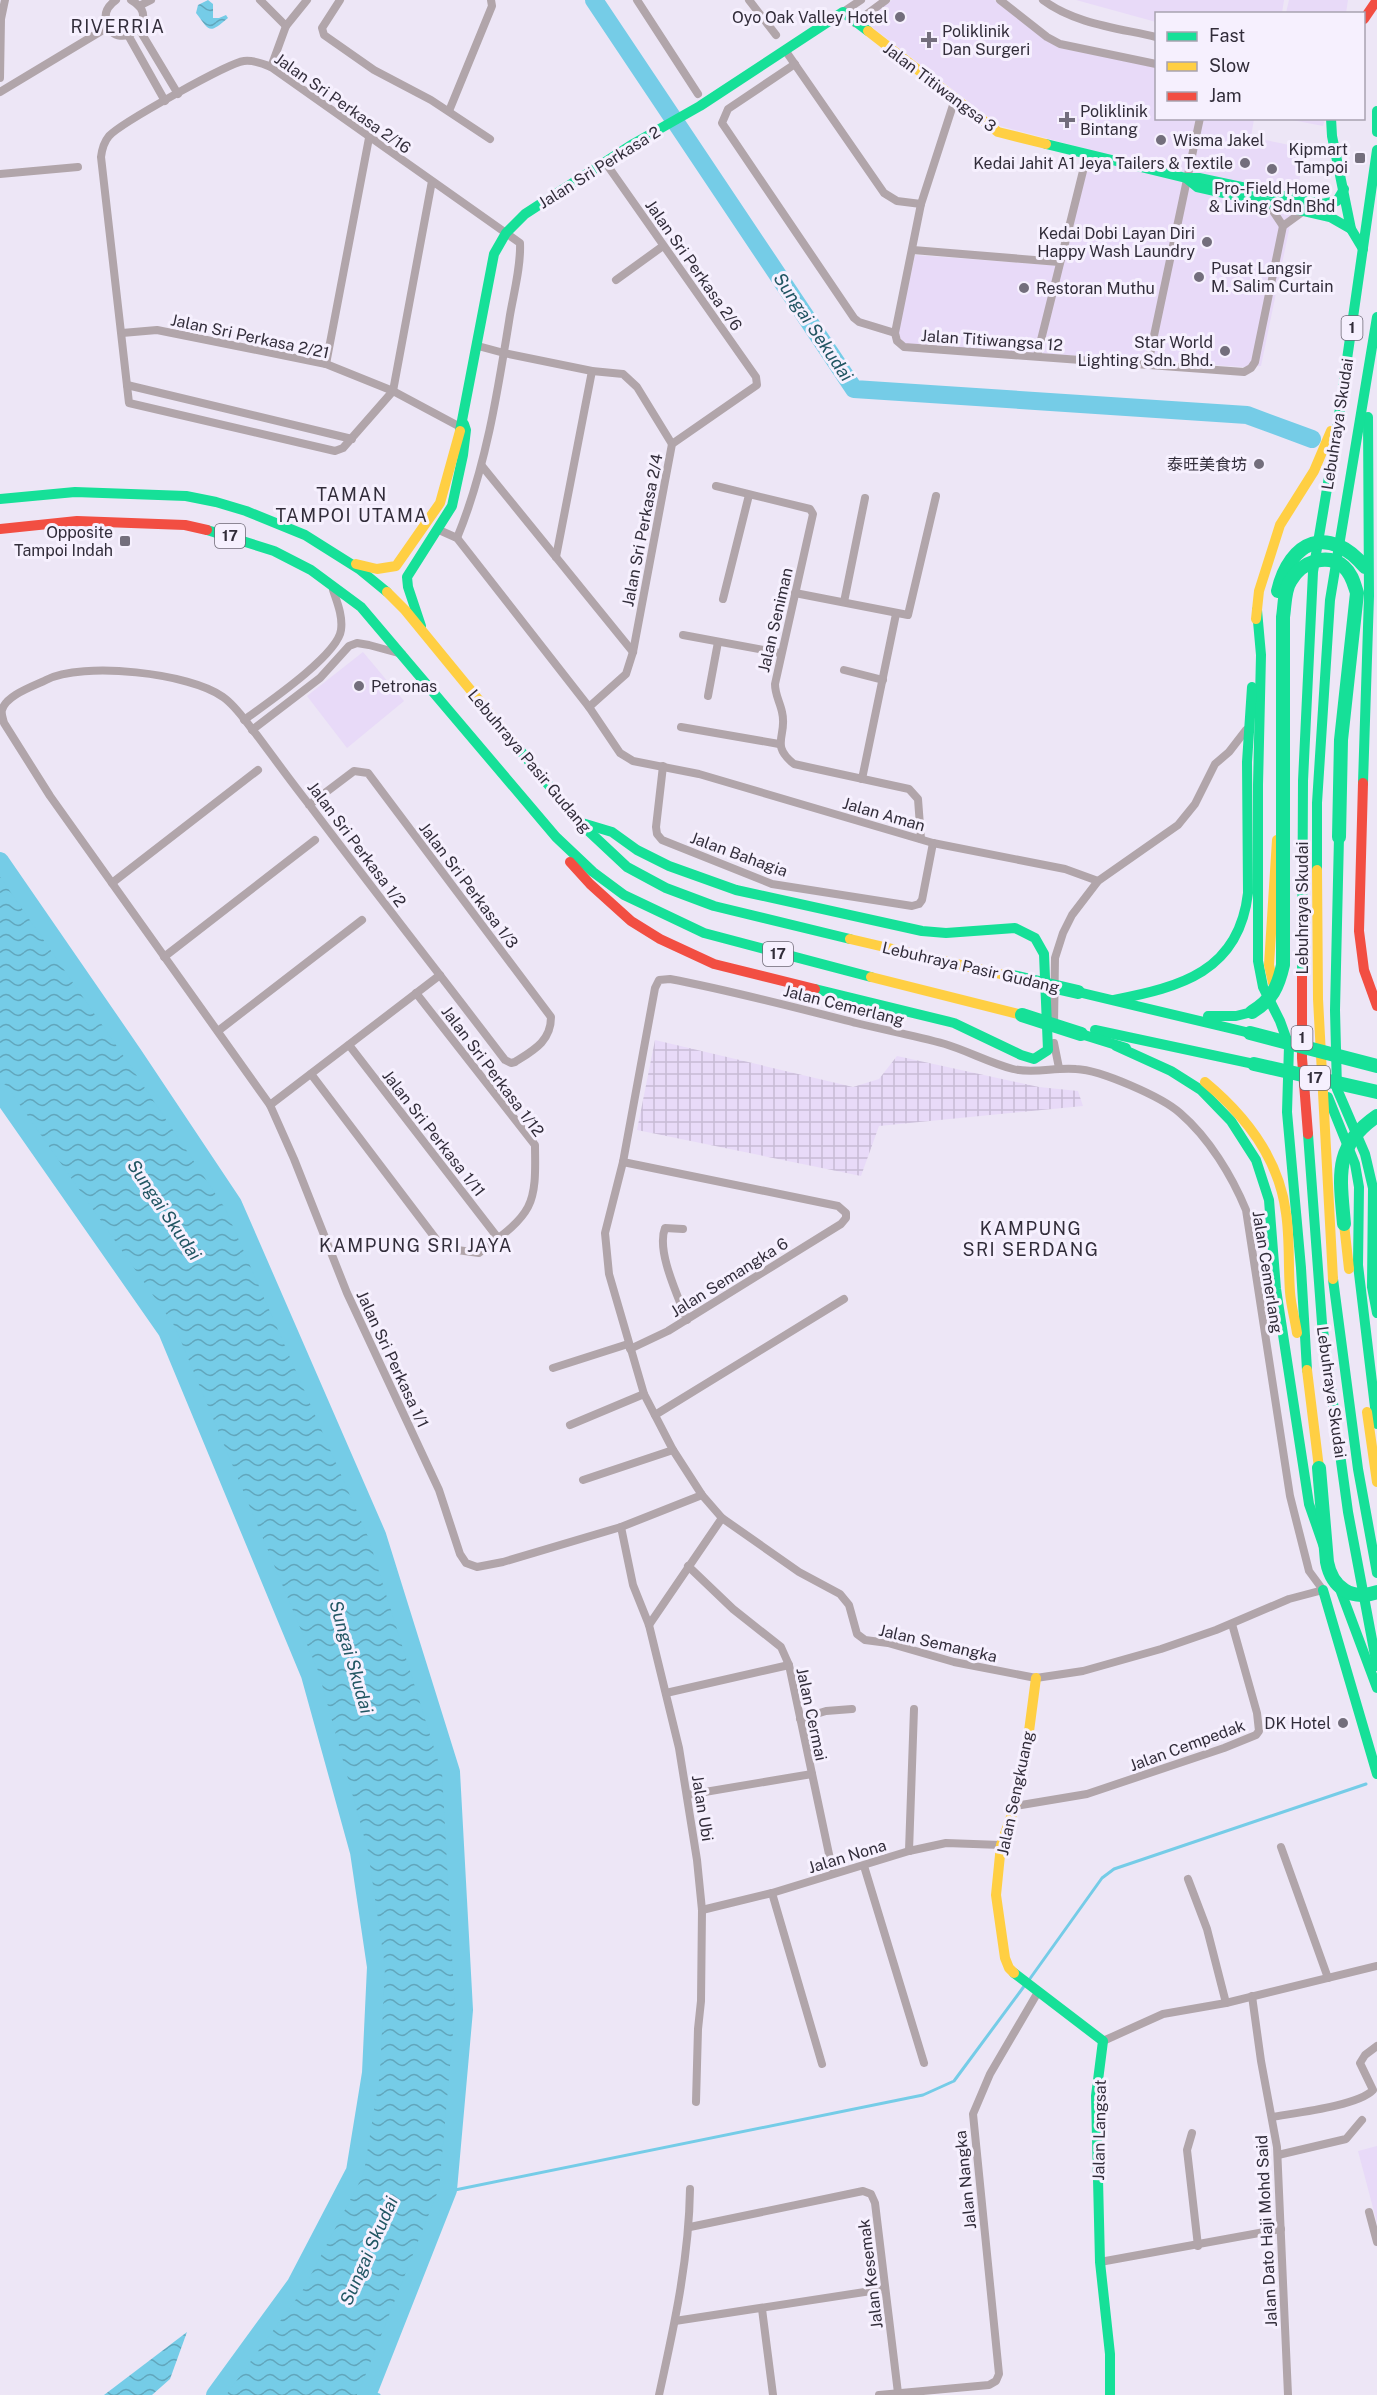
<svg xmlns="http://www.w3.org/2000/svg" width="1377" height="2395" font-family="'Public Sans','Noto Sans SC',sans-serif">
<defs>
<pattern id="industrial-grid" width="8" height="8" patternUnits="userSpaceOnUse" patternTransform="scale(1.5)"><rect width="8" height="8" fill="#e8daf8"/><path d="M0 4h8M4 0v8" fill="none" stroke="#c7bbd5"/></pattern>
<pattern id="water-waves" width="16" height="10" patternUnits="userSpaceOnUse" patternTransform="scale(1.5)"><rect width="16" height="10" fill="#75cce7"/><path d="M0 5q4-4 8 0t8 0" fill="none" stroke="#61a6bc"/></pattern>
</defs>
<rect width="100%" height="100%" fill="#ede6f6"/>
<g fill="#e8daf8">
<path d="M892,0H994L1047,41L1059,48L1156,67V118L1254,119L1251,137L1304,148V157L1261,366L1243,367L906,344L901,339L898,332L915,255L1062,266L1091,150L1000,126L864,21Z"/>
<path d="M1076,0H1284L1282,13L1156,14V22Z"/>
<path d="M1289,0H1348L1346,13H1286Z"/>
<path d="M1287,119L1325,118V119L1323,126Z"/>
<path d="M363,652L404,701L347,748L307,696Z"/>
<path d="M1377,2146V2223L1358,2151Z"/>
</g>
<path fill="url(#industrial-grid)" d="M655,1040L853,1087L879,1079L897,1056L1039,1087L1078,1091L1083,1106L879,1126L861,1176L637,1130Z"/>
<g fill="url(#water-waves)">
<path d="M208,0L213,4V18H219L226,15L228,18C208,35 210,31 196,13L198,5Z"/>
<path d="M0,861L133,1054L233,1204L377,1535L451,1772L464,2010L448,2190L370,2388L366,2395H215L296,2284L355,2171L371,2073L376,1967L359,1852L310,1675L167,1331L0,1092Z"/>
<path d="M187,2332L170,2379L152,2395H104Z"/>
</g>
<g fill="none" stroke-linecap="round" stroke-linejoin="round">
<g stroke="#75cce7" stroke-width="3">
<path d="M1029,1980L1102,1878L1114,1869L1366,1784"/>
<path d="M445,2192L923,2095L954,2081L1025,1985"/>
<path d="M366,2391L379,2395"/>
</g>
<g stroke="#75cce7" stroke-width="18">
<path d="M594,0L854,389L1247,415L1312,439"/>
<path d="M0,861L133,1054L233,1204L377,1535L451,1772L464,2010L448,2190L370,2388L366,2395"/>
<path d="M0,1092L167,1331L310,1675L359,1852L376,1967L371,2073L355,2171L296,2284L215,2395"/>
</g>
<g stroke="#b1a5aa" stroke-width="8">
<path d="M116,0C109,5 104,11 106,20C113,57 167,20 131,0"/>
<path d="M260,0L286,26L307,0"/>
<path d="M340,0L322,28L324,35L374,70L431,100L490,139"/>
<path d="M637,0L698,94"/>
<path d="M749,0L776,35"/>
<path d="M1000,0L1047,37L1060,44L1156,64"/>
<path d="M1043,0C1075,24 1118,28 1156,37"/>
<path d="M139,6L151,0"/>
<path d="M843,12L861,0"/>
<path d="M855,23L886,0"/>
<path d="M139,29L178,94"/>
<path d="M128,35L165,101"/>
<path d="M785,50L884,193L897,201L921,204"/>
<path d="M795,64L728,109L722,123L854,318L859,322L895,333"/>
<path d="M271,67L286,26"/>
<path d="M0,78L1,19L5,0"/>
<path d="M0,92L108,27"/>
<path d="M955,99L921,204L895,333L897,341L904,347L1244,372L1251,368L1255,362L1283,226L1305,210"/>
<path d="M449,111L492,6L491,0"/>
<path d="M0,174L78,167"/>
<path d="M432,181L393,391L343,448L335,451L129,403L101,157C102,149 104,142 109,136C121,123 228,63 244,61C253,60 262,63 271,67L520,243C521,266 514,292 510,315C498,390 486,468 457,538"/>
<path d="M1267,202L1283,226"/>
<path d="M913,250L1059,262"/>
<path d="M616,280L663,246"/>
<path d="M122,333L157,330L326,364L393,391L464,429"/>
<path d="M478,346L504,353L592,371L623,374L637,387L672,444"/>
<path d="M1037,356L1087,155"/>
<path d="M326,364L369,138"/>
<path d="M1148,364L1200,118"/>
<path d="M127,385L352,439"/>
<path d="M482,466L633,652"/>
<path d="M716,486L810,509L813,514L775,684C775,695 780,702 782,712C788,736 769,744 794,764L909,789L918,799L921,839"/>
<path d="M439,530L457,538L589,707L620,753L633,761L699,774L933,843L1065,869L1098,881"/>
<path d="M556,557L592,371"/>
<path d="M795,593L908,615L936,496"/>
<path d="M723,599L749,495"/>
<path d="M844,602L865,498"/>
<path d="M683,635L780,653"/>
<path d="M844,670L883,680"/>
<path d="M708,696L718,642"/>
<path d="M589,707L626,674L633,652L672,444L757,385L756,377L605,162"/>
<path d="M244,720C266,704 338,655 341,630C343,616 337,602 333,590"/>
<path d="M681,727L779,744"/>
<path d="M252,730L320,678L349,646L357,643L369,645L402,654"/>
<path d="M663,766L656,827L657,834L662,840L772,884L912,906L919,904L922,900L933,843"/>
<path d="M862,779L896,614"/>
<path d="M309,805L354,771L368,773L551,1017C551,1041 534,1050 515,1062L511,1063L505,1060C441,976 375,892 311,807C292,783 274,758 256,734C246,722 236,706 223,697C191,673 82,661 46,680C34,686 6,695 2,710C1,713 3,719 4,723L50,796L270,1105L294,1159L347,1293L439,1490L460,1554L466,1563L477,1567L503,1562L621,1527L702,1495"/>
<path d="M112,883L258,770"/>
<path d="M164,957L315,840"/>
<path d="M670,979C733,991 794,1007 856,1023C885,1030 915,1036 945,1044C968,1051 990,1063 1013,1069C1034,1074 1055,1067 1076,1069C1101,1070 1162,1097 1180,1113C1209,1138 1232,1176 1246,1210L1290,1496L1309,1571L1323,1590L1289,1599L1216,1630L1161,1649L1083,1671L1036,1678L954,1662L888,1643L865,1640L857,1634L849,1605L840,1594L799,1572L722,1518L702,1495L673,1450L644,1394L609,1274L605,1233L623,1162L655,988L659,980Z"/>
<path d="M1054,1025L1055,958L1063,933L1072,915L1098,881L1178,825L1195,804L1215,764L1229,752L1246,730"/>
<path d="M218,1031L362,920"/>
<path d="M1054,1043L1059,1068"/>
<path d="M349,1045L498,1238"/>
<path d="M311,1074L439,1243L450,1249L479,1253C495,1240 518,1226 528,1207C537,1190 535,1164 535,1145L416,993"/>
<path d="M270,1105L440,975"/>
<path d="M623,1162L838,1206L846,1213V1218L841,1224L668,1331L630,1349"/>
<path d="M683,1229L665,1228C656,1251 678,1296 687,1320"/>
<path d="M553,1368L628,1344"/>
<path d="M655,1415L844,1299"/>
<path d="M570,1425L644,1394"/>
<path d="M583,1480L673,1450"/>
<path d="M621,1527L633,1585L649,1625L679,1748L697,1860L702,1910L701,2001L698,2029L696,2102"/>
<path d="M688,1566L733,1609L781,1647L789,1665L833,1873"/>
<path d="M649,1625L722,1518"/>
<path d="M666,1693L789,1665"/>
<path d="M800,1719L826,1711L852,1709"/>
<path d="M687,1795L812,1774"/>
<path d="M1015,1806L1087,1794L1224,1748L1256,1735L1259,1731L1257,1713L1232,1624"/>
<path d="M1281,1847L1328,1978"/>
<path d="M909,1851L914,1709"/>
<path d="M864,1866L924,2063"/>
<path d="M1188,1879L1207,1929L1226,2003"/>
<path d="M772,1893L822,2064"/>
<path d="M702,1910L772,1893L909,1851L946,1843L1001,1845"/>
<path d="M1252,1996L1261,2061L1277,2147L1288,2395"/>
<path d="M1103,2041L1163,2014L1226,2003L1377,1966"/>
<path d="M1272,2117C1294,2113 1358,2106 1373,2090L1360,2063L1365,2055L1377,2046"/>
<path d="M1192,2133L1187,2150L1198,2246"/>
<path d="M1278,2155L1346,2139L1362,2120"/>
<path d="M1369,2212L1377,2242"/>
<path d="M690,2227L863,2191L871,2194L875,2203L898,2393"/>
<path d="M1100,2262L1281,2229"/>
<path d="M762,2309L773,2395"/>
<path d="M675,2321L884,2289"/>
<path d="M659,2395C674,2327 689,2259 690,2189"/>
<path d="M879,2395L989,2385L996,2381L999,2374L973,2114L990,2074L1038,1992"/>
</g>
<g stroke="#16e098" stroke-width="10">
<path d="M1377,111V132"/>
<path d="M1331,118L1332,136L1351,229L1363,249"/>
<path d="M1046,144L1186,178H1199L1322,204L1337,201L1344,189"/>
<path d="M1186,178L1197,187L1330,217L1351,229"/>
<path d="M460,431L494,254L506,233L525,214L633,144L700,106L843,12L868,31"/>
<path d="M0,499L75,492L186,496L216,502L246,511L305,535L359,569L387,592"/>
<path d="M207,530L274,551L311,570L361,607L556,837L593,872L624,895L704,933L871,977"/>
<path d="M1257,610L1261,655L1258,785V961L1263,987L1280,1021L1289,1046L1287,1112L1301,1268L1307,1370"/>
<path d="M421,626L408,587L407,577L452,506L463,455L466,430L464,424"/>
<path d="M518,748L580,823L627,867L666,888L714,906L850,939"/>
<path d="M1363,783L1369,596L1368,417"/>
<path d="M582,823L612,832L637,850L669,866L736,890L922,931L946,933L1015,928L1035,938L1044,954L1048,1050L1034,1059L1021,1055L954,1023L815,989"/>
<path d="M1339,837L1335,1010L1337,1089L1365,1154L1373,1188L1372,1287L1377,1313"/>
<path d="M1317,870V803L1330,600L1377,317"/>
<path d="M1302,974L1303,781L1313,572L1337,429L1377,150"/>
<path d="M1078,992L1250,1033"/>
<path d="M1114,1000C1180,987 1239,972 1248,893L1247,762L1252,687"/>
<path d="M1208,1016H1236L1252,1012"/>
<path d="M1095,1030L1254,1064"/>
<path d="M1081,1034L1126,1048"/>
<path d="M1116,1046L1171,1071L1201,1090L1231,1121L1256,1160L1269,1200L1276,1289L1309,1504L1324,1547"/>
<path d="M1328,1097L1355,1164L1359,1187L1358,1265L1377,1424"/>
<path d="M1308,1134L1322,1323L1348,1512L1377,1666"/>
<path d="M1333,1279L1358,1469L1377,1573"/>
<path d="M1337,1581L1377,1688"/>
<path d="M1323,1590L1377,1774"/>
<path d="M1014,1973L1103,2041L1096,2096L1100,2262L1110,2354V2395"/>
</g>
<g stroke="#ffcf43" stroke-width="10">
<path d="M868,31L998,132L1046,144"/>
<path d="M356,564L377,569L396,566L440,503L460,431"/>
<path d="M387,592L405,610L518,748"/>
<path d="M1256,619L1259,591L1280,525L1314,471L1331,431"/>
<path d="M1317,870L1318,999L1333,1279"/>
<path d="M850,939L1013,977"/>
<path d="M871,977L1022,1015"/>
<path d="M1273,983L1269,965L1277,840"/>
<path d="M1205,1082C1246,1116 1279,1158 1286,1213C1290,1239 1288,1265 1290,1292C1291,1306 1295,1319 1297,1333"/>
<path d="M1344,1224L1349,1269"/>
<path d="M1307,1370L1319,1468"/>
<path d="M1367,1412L1377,1482"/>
<path d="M1014,1973L1009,1968L1005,1958L996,1895L1001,1845L1015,1806L1026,1754L1036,1678"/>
</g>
<g stroke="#f24e42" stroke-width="10">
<path d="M1364,19L1377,0"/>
<path d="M0,529L77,521L185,525L207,530"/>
<path d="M1363,783L1359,931L1364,970L1377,1006"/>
<path d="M570,862L590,884L631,921L660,939L714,964L815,989"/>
<path d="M1302,974V1058L1308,1134"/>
</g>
<g stroke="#16e098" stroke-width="14">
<path d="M1278,591C1290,540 1329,524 1365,567"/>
<path d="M1013,977L1078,992"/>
<path d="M1252,1012C1272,1000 1278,987 1283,965V617C1285,605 1284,590 1291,580C1302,562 1327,552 1344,567C1352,574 1354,584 1357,593L1341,740L1339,837"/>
<path d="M1022,1015L1081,1034"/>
<path d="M1250,1033L1377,1066"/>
<path d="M1254,1064L1377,1092"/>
<path d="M1344,1224C1340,1176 1333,1146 1377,1116"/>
<path d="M1319,1468L1327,1562C1332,1588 1352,1601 1377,1592"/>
</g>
</g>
<g fill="#736e7c" stroke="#f6f0fe" stroke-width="2">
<circle cx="900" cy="17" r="6"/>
<path d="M926 31h6v6h6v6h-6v6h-6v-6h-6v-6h6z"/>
<path d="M1064 111h6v6h6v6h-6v6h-6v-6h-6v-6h6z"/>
<circle cx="1161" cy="140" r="6"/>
<rect x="1354" y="152" width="12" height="12" rx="3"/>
<circle cx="1245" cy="163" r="6"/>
<circle cx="1272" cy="169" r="6"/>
<circle cx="1207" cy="242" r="6"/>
<circle cx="1199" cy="277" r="6"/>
<circle cx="1024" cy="288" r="6"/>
<circle cx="1225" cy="351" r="6"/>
<circle cx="1259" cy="464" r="6"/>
<rect x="119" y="535" width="12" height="12" rx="3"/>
<circle cx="359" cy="686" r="6"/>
<circle cx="1343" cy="1723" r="6"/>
</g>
<g text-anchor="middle" stroke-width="6" stroke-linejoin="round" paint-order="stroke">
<g fill="#f6f0fe" stroke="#6d6875" stroke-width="1.5">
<rect x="1341.5" y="316" width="21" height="24" rx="4.5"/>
<rect x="215" y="524" width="30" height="24" rx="4.5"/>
<rect x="763" y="942" width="30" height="24" rx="4.5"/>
<rect x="1291.5" y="1026" width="21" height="24" rx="4.5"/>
<rect x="1300" y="1066" width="30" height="24" rx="4.5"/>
</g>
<g font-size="15" font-weight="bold" fill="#322d3a">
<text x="1352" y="333">1</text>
<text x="230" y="541">17</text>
<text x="778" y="959">17</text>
<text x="1302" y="1043">1</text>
<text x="1315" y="1083">17</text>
</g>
<g font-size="16" fill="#322d3a" stroke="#f6f0fe" text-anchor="end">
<text x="888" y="23">Oyo Oak Valley Hotel</text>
<text x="942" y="37" text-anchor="start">Poliklinik<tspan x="942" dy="18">Dan Surgeri</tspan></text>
<text x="1080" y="117" text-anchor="start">Poliklinik<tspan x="1080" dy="18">Bintang</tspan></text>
<text x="1173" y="146" text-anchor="start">Wisma Jakel</text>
<text x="1348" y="155">Kipmart<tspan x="1348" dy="18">Tampoi</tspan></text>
<text x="1233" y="169">Kedai Jahit A1 Jeya Tailers &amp; Textile</text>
<text x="1272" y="194" text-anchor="middle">Pro-Field Home<tspan x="1272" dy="18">&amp; Living Sdn Bhd</tspan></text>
<text x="1195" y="239">Kedai Dobi Layan Diri<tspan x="1195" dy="18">Happy Wash Laundry</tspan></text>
<text x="1211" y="274" text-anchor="start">Pusat Langsir<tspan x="1211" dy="18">M. Salim Curtain</tspan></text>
<text x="1036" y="294" text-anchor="start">Restoran Muthu</text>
<text x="1213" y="348">Star World<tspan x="1213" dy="18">Lighting Sdn. Bhd.</tspan></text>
<text x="1247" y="470">泰旺美食坊</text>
<text x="113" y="538">Opposite<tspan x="113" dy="18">Tampoi Indah</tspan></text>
<text x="371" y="692" text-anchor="start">Petronas</text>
<text x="1331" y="1729">DK Hotel</text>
</g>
<g font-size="16" fill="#322d3a" stroke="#f6f0fe">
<text transform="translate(940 87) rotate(37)" y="6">Jalan Titiwangsa 3</text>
<text transform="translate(343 103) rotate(35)" y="6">Jalan Sri Perkasa 2/16</text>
<text transform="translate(599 167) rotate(-32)" y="6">Jalan Sri Perkasa 2</text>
<text transform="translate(694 265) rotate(55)" y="6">Jalan Sri Perkasa 2/6</text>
<text transform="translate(250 336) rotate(12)" y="6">Jalan Sri Perkasa 2/21</text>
<text transform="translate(992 340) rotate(4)" y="6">Jalan Titiwangsa 12</text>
<text transform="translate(1337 424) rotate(-81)" y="6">Lebuhraya Skudai</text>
<text transform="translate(642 530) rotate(-79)" y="6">Jalan Sri Perkasa 2/4</text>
<text transform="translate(775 620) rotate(-77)" y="6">Jalan Seniman</text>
<text transform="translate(530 761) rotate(50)" y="6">Lebuhraya Pasir Gudang</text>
<text transform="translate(884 814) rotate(16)" y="6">Jalan Aman</text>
<text transform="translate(357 844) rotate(53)" y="6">Jalan Sri Perkasa 1/2</text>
<text transform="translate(739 854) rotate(20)" y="6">Jalan Bahagia</text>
<text transform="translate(469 885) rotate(53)" y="6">Jalan Sri Perkasa 1/3</text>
<text transform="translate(1302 908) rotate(-90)" y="6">Lebuhraya Skudai</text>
<text transform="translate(971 967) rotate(13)" y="6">Lebuhraya Pasir Gudang</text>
<text transform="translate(844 1005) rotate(14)" y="6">Jalan Cemerlang</text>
<text transform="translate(493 1071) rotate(53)" y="6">Jalan Sri Perkasa 1/12</text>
<text transform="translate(434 1133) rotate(52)" y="6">Jalan Sri Perkasa 1/11</text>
<text transform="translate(1268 1272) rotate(81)" y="6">Jalan Cemerlang</text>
<text transform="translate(729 1277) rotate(-32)" y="6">Jalan Semangka 6</text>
<text transform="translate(393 1359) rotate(65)" y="6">Jalan Sri Perkasa 1/1</text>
<text transform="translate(1332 1392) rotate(82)" y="6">Lebuhraya Skudai</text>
<text transform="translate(938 1643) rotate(13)" y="6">Jalan Semangka</text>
<text transform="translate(812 1714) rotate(78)" y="6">Jalan Cermai</text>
<text transform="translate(1187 1745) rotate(-20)" y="6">Jalan Cempedak</text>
<text transform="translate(1015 1793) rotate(-78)" y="6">Jalan Sengkuang</text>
<text transform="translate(703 1808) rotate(81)" y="6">Jalan Ubi</text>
<text transform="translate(847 1856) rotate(-17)" y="6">Jalan Nona</text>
<text transform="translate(1099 2130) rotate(-89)" y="6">Jalan Langsat</text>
<text transform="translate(965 2180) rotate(-96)" y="6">Jalan Nangka</text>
<text transform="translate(1266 2231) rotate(-93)" y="6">Jalan Dato Haji Mohd Said</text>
<text transform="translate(870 2274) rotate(-97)" y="6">Jalan Kesemak</text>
</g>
<g font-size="18" letter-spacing="1.5" fill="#322d3a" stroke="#f6f0fe">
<text x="118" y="33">RIVERRIA</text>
<text x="352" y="501">TAMAN<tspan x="352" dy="21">TAMPOI UTAMA</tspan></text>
<text x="1031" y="1235">KAMPUNG<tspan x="1031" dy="21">SRI SERDANG</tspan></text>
<text x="416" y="1252">KAMPUNG SRI JAYA</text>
</g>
<g font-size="18" font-style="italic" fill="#225663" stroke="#f6f0fe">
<text transform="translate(813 327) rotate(56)" y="6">Sungai Sekudai</text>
<text transform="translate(164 1210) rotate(56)" y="6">Sungai Skudai</text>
<text transform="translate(351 1657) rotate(74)" y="6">Sungai Skudai</text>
<text transform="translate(369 2251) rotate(-66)" y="6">Sungai Skudai</text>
</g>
</g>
<rect x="1155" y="12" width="210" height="108" fill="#f6f0fe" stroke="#a8a2b0" stroke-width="1.5"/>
<rect x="1167" y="32" width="30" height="9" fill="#16e098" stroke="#a8a2b0" stroke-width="1.5"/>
<text x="1209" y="42" font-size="18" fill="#322d3a">Fast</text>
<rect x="1167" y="62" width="30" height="9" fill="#ffcf43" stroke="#a8a2b0" stroke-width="1.5"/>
<text x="1209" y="72" font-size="18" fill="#322d3a">Slow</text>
<rect x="1167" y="92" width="30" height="9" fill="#f24e42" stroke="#a8a2b0" stroke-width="1.5"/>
<text x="1209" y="102" font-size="18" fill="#322d3a">Jam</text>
</svg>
